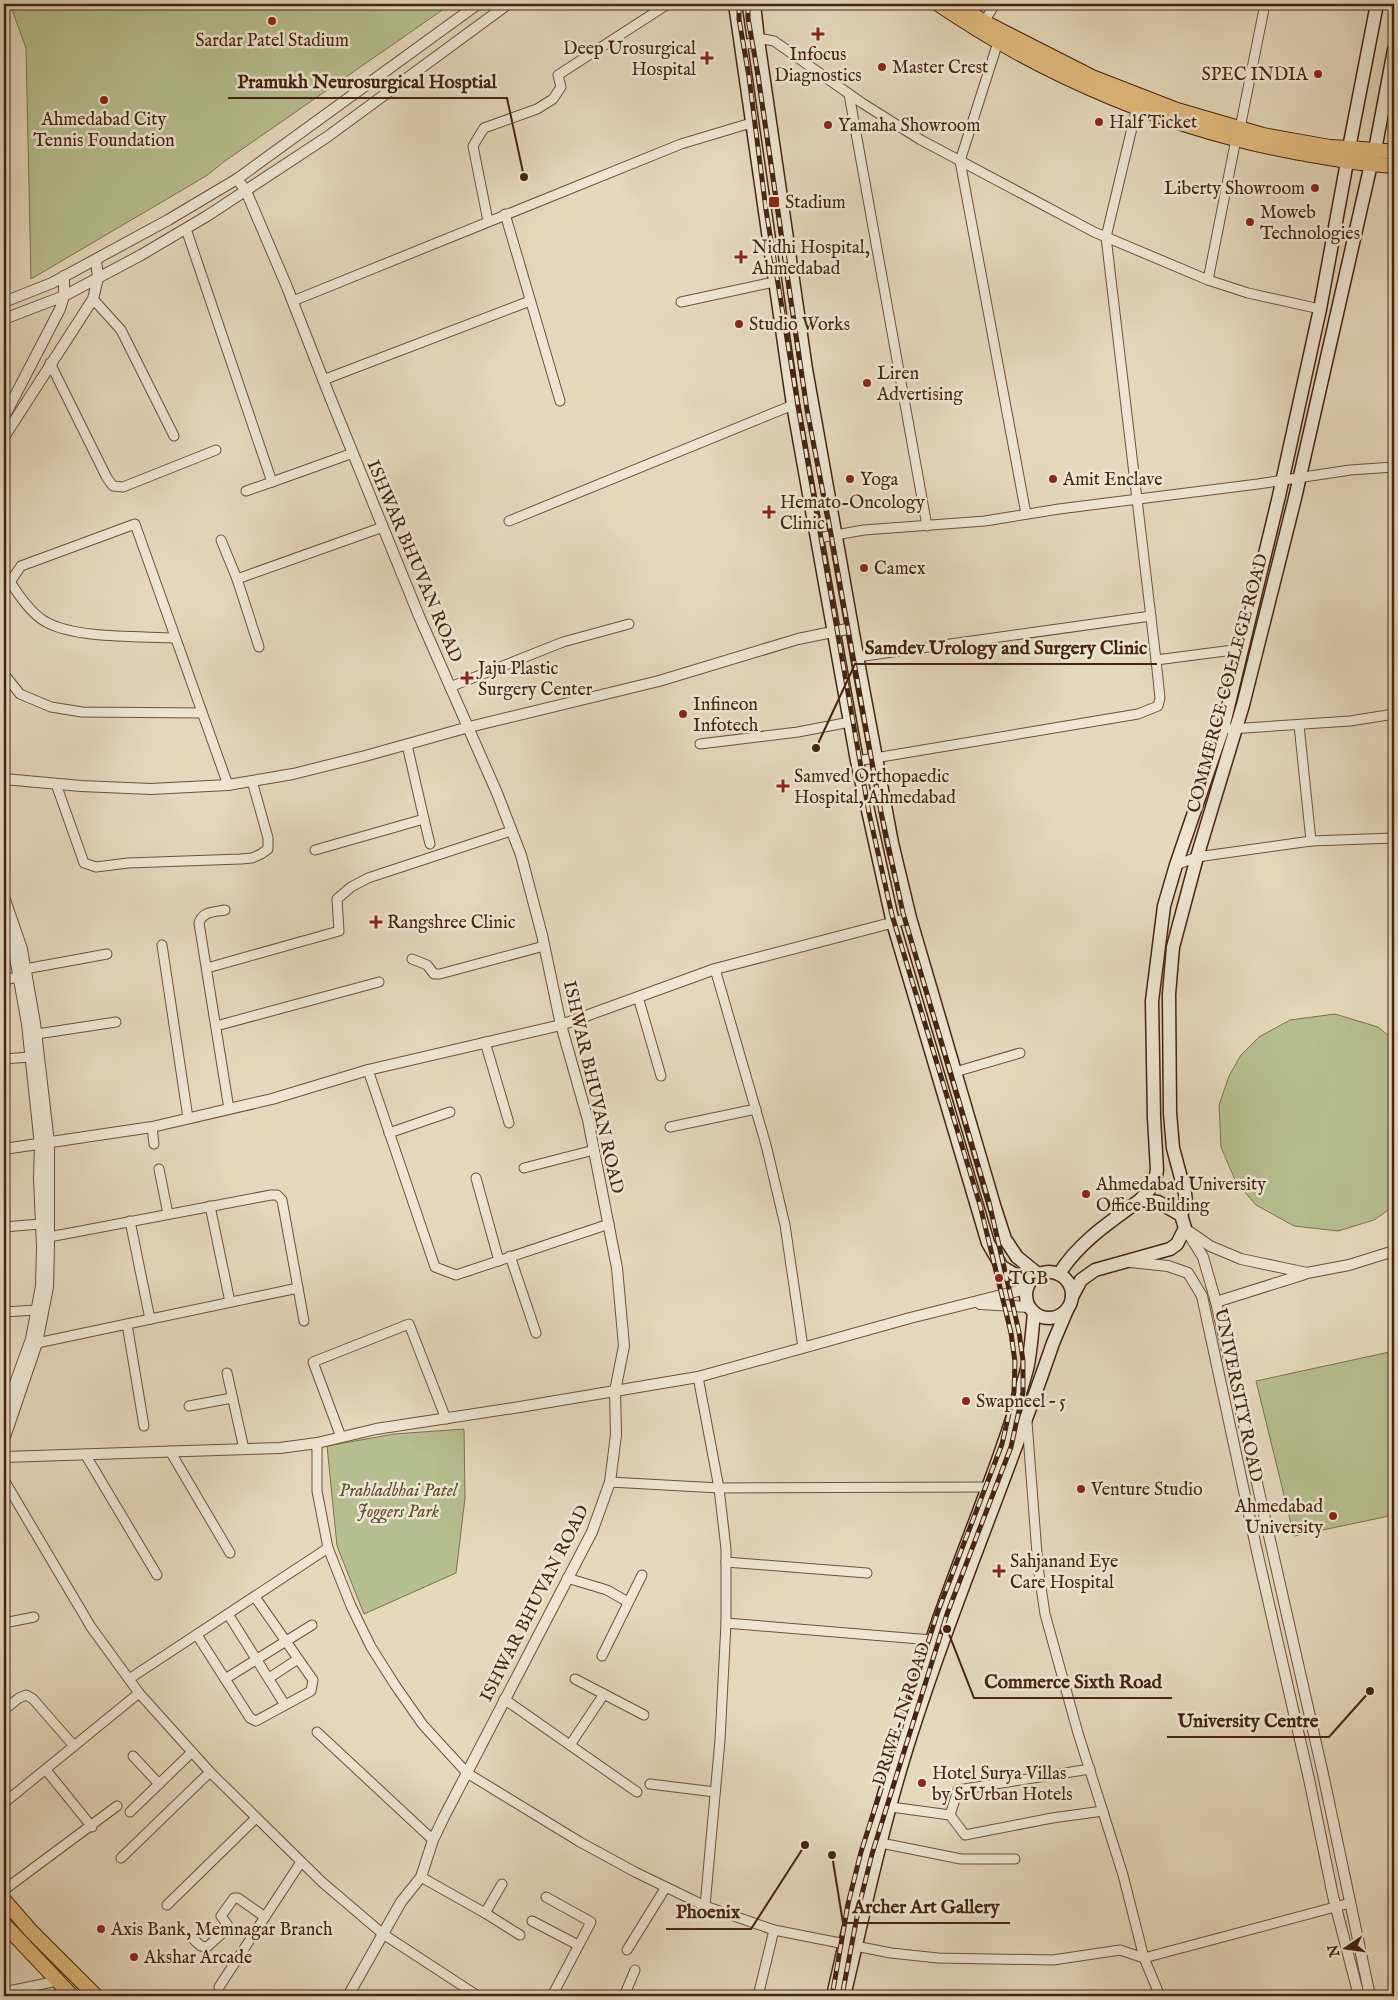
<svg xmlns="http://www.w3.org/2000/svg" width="1398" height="2000" font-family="'IM FELL English',serif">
<rect width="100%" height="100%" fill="#e5d9bc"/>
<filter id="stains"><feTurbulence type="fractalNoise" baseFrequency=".004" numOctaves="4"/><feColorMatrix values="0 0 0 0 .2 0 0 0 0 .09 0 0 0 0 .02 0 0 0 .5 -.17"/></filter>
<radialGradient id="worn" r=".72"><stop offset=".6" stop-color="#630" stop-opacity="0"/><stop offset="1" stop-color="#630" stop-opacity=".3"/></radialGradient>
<g fill="#b6bf8f" stroke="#7e7250">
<path d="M10,4H451L225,161L206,176L31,279L26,48Z"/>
<path d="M1335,1014L1378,1027L1394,1040V1206L1374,1220L1338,1231L1294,1226L1256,1205L1236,1182L1221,1147L1219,1105L1229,1076L1241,1055L1259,1037L1290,1020Z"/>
<path d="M1394,1351V1515L1294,1536L1256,1381Z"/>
<path d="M464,1429L465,1498L456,1573L364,1614L337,1546L327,1446L394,1434Z"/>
</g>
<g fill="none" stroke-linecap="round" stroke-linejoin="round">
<defs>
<g id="minor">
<path d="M984,22L995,4"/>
<path d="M998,42L960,161L1026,514"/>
<path d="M741,46L763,39L774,41L862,103L921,140L1094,232L1208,280L1248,293L1320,309"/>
<path d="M849,94L927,526"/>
<path d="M1240,128L1265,4"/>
<path d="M505,214L560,401"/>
<path d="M488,221L473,146L484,128L537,109L553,99L561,87L558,75L668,4"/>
<path d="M186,229L272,482L353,453"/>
<path d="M1208,280L1236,139"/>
<path d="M93,299L121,330L174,436"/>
<path d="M293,301L681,144L751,123"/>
<path d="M681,302L774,282"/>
<path d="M50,363L107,478L113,486L123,487L216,450"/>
<path d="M323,380L530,301"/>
<path d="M246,491L272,482"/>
<path d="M509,521L793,405"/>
<path d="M818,538L864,530L985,521L1059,509L1258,484L1350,470L1394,467"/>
<path d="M221,540L237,579"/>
<path d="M4,572C14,588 30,614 46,622C77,639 139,636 175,638"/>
<path d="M4,591L21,566L135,524L228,785"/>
<path d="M259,647L237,579L383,527"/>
<path d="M857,657L1151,616"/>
<path d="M1156,660L1241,649"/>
<path d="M4,674L20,694L51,707L82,712L202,713"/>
<path d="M450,687L563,642L629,624"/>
<path d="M1299,725L1311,841"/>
<path d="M1230,729L1350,721L1394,714"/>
<path d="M700,744L798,732L850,722"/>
<path d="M857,761L1138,714L1158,706L1160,698L1156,660L1106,237L1137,107"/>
<path d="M56,784L84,863L96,867L128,863L241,859L252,858L261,854L268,849V838L252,781"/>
<path d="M424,819L430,844"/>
<path d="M315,850L424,819L407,745"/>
<path d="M1176,865L1197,857L1311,841L1394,838"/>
<path d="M225,910C214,912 203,911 199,923L229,1109"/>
<path d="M162,945L188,1118"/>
<path d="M412,959L427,965L434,974H440L544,946"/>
<path d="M207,968L339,931L337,899L351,887L368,878L511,831"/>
<path d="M25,969L107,954"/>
<path d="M715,969L766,1145L785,1225L803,1347"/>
<path d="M4,980L18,977"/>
<path d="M638,997L661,1076"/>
<path d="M216,1026L379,982"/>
<path d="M37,1034L116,1022"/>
<path d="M485,1042L509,1123"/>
<path d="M4,1059L30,1057"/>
<path d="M368,1070L435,1267L456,1275L609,1224"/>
<path d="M955,1072L1020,1053"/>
<path d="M152,1127L154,1144"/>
<path d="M670,1127L756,1109"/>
<path d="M389,1133L450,1112"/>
<path d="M524,1168L594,1150"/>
<path d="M159,1169L168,1214"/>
<path d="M476,1178L499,1261"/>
<path d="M210,1206L230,1302"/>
<path d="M130,1221L150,1319"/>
<path d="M4,1227L40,1224"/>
<path d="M49,1237L271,1195H277L282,1200L298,1288L127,1324"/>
<path d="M510,1256L536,1333"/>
<path d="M298,1288L304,1321"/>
<path d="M4,1312L36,1310"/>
<path d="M37,1343L127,1324L144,1426"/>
<path d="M227,1373L244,1449"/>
<path d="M698,1377L719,1488L726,1549V1623L720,1740L705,1906"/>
<path d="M189,1406L232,1398"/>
<path d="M1027,1422L1038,1567L1045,1614L1078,1733L1123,1875L1144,1958L1160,1996"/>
<path d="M341,1437L313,1362L409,1324L446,1419"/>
<path d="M317,1443V1491L328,1548L351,1606L371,1647L395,1685L423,1725L467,1773L580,1842L635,1872L705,1906L774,1930L891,1953L938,1958L1053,1960L1120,1950L1144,1958L1350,1903"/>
<path d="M170,1451L230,1553"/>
<path d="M85,1454L157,1575"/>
<path d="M4,1480L91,1627L139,1693L210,1772L322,1882L383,1934L478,1996"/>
<path d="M610,1482L719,1488L989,1487"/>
<path d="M726,1562L867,1573"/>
<path d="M567,1578L607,1590L628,1602"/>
<path d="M228,1614L285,1705"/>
<path d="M4,1623L34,1617"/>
<path d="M726,1623L932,1640"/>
<path d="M197,1635L250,1718L256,1721L311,1691L313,1680L255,1597"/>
<path d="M602,1656L642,1575"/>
<path d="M269,1678L298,1659"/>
<path d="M129,1679L328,1548"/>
<path d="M225,1679L312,1625"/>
<path d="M575,1679L644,1715"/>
<path d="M504,1699L637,1792"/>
<path d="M4,1710L19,1698L26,1695L33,1699L74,1746L4,1803"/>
<path d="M317,1732L433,1840"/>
<path d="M570,1745L604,1694"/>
<path d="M74,1746L139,1693"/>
<path d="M133,1756L159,1784"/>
<path d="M46,1770L92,1827"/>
<path d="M650,1784L715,1792"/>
<path d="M891,1807L950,1815L958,1790L1090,1769"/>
<path d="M130,1812L192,1752"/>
<path d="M950,1815L965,1835L1052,1818L1103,1811"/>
<path d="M881,1843L961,1859H1015"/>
<path d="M121,1858L210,1772"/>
<path d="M421,1877L485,1913L520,1935"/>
<path d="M4,1890L117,1806"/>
<path d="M546,1897L591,1922L552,1996"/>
<path d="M167,1905L256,1818"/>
<path d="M485,1913L502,1884"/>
<path d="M532,1921L578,1945"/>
<path d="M193,1939L201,1946L207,1947L226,1930L227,1924L221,1916L234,1898H238L265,1917"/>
<path d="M627,1950L666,1887"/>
<path d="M219,1987L301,1862"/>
<path d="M4,1992L57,1981"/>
<path d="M624,1996L635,1970"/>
<path d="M758,1996L774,1930"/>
</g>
<g id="tertiary">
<path d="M237,179L246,191L287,287L328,392L419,616L497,793L521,855L542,935L561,1025L588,1120L617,1268L624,1346L615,1391L616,1435L610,1482L592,1532L444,1817L433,1840L421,1877L401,1902L348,1996"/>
<path d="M4,302L52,283L168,220L237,179L478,4"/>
<path d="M4,319L64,296L141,255L207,216L327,137L508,4"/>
<path d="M4,417L60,309L64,296V276"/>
<path d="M4,437L93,299L98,278L96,260"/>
<path d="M4,779L81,786L151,789L228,785L293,774L365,756L469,727L659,681L798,639L852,628"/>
<path d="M4,897L22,949L35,1023L49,1143V1244L48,1287L37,1343L4,1440"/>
<path d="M4,925L15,957L27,1024L40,1145L39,1178L42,1247L41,1286L31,1339L4,1414"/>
<path d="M4,1149L152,1127L272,1099L368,1070L561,1025L715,969L910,918"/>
<path d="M1185,1228L1203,1257L1216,1302L1323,1774L1370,1996"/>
<path d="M1190,1232L1210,1246L1241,1259L1307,1273L1349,1265L1394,1251"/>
<path d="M1130,1262L1168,1266L1188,1273L1202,1296L1258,1556L1309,1779L1333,1896L1359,1996"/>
<path d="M1216,1302L1305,1274"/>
<path d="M980,1304L1029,1307"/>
<path d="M4,1457L280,1448L317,1443L376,1429L520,1407L698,1377L910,1318L1026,1289"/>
</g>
<g id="secondary">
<path d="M735,4L793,405L857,761L893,923L988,1243L1002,1267L1029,1283"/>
<path d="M754,4L758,40L806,369L861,678L892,843L910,918L994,1205L1005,1239L1017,1257L1038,1274"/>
<path d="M1349,148L1377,4"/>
<path d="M1375,150L1394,50"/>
<path d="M1140,1200L1149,1190L1155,1180L1157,1170L1154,1118L1152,1001L1164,906L1176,865L1223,728L1279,496L1320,309L1347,162"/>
<path d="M1181,1215L1186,1203L1185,1193L1173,1148L1170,1113L1169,994L1173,947L1197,857L1243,705L1295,498L1371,164"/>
<circle cx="1049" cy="1295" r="23"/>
<path d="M1059,1274C1079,1242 1110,1222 1140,1200L1158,1202L1181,1215L1185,1228L1177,1244L1170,1249L1095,1270L1081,1280L1072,1297"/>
<path d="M833,1996C861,1868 897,1743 939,1619C968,1536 1004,1454 1027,1369C1031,1352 1032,1331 1034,1313"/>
<path d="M844,1996C864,1912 882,1827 908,1744C951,1608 1007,1478 1053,1343L1067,1310"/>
</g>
<g id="primary">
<path d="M938,4C1045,77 1171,130 1300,153C1324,157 1347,162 1371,164L1375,150L1349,148L1347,162"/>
<path d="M958,4L984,22L1092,77L1177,110L1263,135L1330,147L1349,148"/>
<path d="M1375,150L1394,152"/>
<path d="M1371,164L1394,166"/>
<path d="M4,1900L31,1931L96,1996"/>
<path d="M4,1924L72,1996"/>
</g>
</defs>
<use href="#minor" stroke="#6d513c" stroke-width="11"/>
<use href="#tertiary" stroke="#6d513c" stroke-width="12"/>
<use href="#secondary" stroke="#452412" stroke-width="15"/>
<use href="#primary" stroke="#452412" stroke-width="16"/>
<use href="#minor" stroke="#eee6d3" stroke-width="9"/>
<use href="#tertiary" stroke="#eee6d3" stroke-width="10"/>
<use href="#secondary" stroke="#eee6d3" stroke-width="12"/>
<use href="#primary" stroke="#e2bc7e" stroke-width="14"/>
<defs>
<g id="rail">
<path d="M739,4V19L749,77L766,210L799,412L869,813L892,915L980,1205L1011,1333L1015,1362L1014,1392L1002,1444L938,1611L861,1852L848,1904L832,1996"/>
<path d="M748,4V18L758,75L807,410L829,523L881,812L903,913L989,1202L1019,1332L1023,1361V1392L1011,1447L947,1614L872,1854L859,1906L842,1996"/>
</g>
</defs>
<use href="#rail" stroke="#452412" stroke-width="5"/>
<use href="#rail" stroke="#eee6d3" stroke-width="3" stroke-dasharray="9" stroke-linecap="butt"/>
</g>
<g fill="#8f2418" stroke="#eee6d3" stroke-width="2">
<circle cx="272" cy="21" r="5"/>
<path d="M815.5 26.5h5v5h5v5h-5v5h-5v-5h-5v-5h5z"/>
<path d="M704.5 50.5h5v5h5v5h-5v5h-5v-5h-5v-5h5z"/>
<circle cx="882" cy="67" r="5"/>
<circle cx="1318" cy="74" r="5"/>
<circle cx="104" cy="100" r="5"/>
<circle cx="1099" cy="122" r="5"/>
<circle cx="828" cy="125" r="5"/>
<circle cx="1315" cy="188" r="5"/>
<rect x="768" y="196" width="12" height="12" rx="2.5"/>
<circle cx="1250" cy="222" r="5"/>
<path d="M738.5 249.5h5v5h5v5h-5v5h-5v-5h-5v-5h5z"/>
<circle cx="739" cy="324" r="5"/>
<circle cx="867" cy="383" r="5"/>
<circle cx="850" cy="479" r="5"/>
<circle cx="1053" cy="479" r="5"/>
<path d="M766.5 504.5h5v5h5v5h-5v5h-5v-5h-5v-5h5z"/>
<circle cx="864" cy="568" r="5"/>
<path d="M464.5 670.5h5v5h5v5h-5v5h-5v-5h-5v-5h5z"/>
<circle cx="683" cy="714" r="5"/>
<path d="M780.5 778.5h5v5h5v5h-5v5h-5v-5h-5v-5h5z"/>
<path d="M373.5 914.5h5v5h5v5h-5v5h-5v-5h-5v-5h5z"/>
<circle cx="1086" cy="1194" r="5"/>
<circle cx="999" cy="1278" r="5"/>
<circle cx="966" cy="1401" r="5"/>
<circle cx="1081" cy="1489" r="5"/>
<circle cx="1333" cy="1516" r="5"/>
<path d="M996.5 1563.5h5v5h5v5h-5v5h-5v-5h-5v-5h5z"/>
<circle cx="922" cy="1783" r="5"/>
<circle cx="101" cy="1929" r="5"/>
<circle cx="134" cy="1957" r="5"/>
</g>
<g text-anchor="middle" stroke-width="5" stroke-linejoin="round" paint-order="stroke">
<g font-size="18" fill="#452412" stroke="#eee6d3" text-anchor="start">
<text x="272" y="46" text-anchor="middle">Sardar Patel Stadium</text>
<text x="696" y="54" text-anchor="end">Deep Urosurgical<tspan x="696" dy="21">Hospital</tspan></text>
<text x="818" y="60" text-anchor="middle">Infocus<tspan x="818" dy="21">Diagnostics</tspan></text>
<text x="892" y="73">Master Crest</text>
<text x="1308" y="80" text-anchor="end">SPEC INDIA</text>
<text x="104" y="125" text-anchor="middle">Ahmedabad City<tspan x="104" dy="21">Tennis Foundation</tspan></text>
<text x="1109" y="128">Half Ticket</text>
<text x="838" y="131">Yamaha Showroom</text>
<text x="1305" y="194" text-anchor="end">Liberty Showroom</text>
<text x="785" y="208">Stadium</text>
<text x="1260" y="218">Moweb<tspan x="1260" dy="21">Technologies</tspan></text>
<text x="752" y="253">Nidhi Hospital,<tspan x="752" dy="21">Ahmedabad</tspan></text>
<text x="749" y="330">Studio Works</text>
<text x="877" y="379">Liren<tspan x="877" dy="21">Advertising</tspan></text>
<text x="860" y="485">Yoga</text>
<text x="1063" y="485">Amit Enclave</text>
<text x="780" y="508">Hemato-Oncology<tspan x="780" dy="21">Clinic</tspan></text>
<text x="874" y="574">Camex</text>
<text x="478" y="674">Jaju Plastic<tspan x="478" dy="21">Surgery Center</tspan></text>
<text x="693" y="710">Infineon<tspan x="693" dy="21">Infotech</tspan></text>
<text x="794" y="782">Samved Orthopaedic<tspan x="794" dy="21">Hospital, Ahmedabad</tspan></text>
<text x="387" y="928">Rangshree Clinic</text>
<text x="1096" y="1190">Ahmedabad University<tspan x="1096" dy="21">Office Building</tspan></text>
<text x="1009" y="1284">TGB</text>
<text x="976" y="1407">Swapneel – 5</text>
<text x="1091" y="1495">Venture Studio</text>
<text x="1323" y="1512" text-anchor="end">Ahmedabad<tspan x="1323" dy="21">University</tspan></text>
<text x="1010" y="1567">Sahjanand Eye<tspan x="1010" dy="21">Care Hospital</tspan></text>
<text x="932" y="1779">Hotel Surya Villas<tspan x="932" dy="21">by SrUrban Hotels</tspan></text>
<text x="111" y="1935">Axis Bank, Memnagar Branch</text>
<text x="144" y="1963">Akshar Arcade</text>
</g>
<g font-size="18" fill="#452412" stroke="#eee6d3">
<text transform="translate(415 561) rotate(67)" y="6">ISHWAR BHUVAN ROAD</text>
<text transform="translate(1227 683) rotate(-75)" y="6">COMMERCE COLLEGE ROAD</text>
<text transform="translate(594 1087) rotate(77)" y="6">ISHWAR BHUVAN ROAD</text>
<text transform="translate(1239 1395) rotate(78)" y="6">UNIVERSITY ROAD</text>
<text transform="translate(534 1603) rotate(-63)" y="6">ISHWAR BHUVAN ROAD</text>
<text transform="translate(901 1714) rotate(-72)" y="6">DRIVE-IN ROAD</text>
</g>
<g font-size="18" font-style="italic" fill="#614b31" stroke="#eee6d3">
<text x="398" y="1496">Prahladbhai Patel<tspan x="398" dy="21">Joggers Park</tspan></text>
</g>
</g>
<path fill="none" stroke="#452412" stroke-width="2" d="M524 177L507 98H228M816 748L855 664H1157M947 1629L974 1698H1172M1370 1691L1329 1737H1167M832 1855L843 1923H1010M805 1845L751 1929H666"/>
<g fill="#452412" stroke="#eee6d3" stroke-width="2">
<circle cx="524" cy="177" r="5"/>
<circle cx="816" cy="748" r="5"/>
<circle cx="947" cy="1629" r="5"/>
<circle cx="1370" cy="1691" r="5"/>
<circle cx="832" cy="1855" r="5"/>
<circle cx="805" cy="1845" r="5"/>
</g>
<g font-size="19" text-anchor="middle" font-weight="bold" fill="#452412" stroke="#eee6d3" stroke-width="5" stroke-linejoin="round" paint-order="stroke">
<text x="367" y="88">Pramukh Neurosurgical Hosptial</text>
<text x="1006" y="654">Samdev Urology and Surgery Clinic</text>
<text x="1073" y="1688">Commerce Sixth Road</text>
<text x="1248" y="1727">University Centre</text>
<text x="926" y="1913">Archer Art Gallery</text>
<text x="708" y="1918">Phoenix</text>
</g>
<rect width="1398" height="2000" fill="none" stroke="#e5d9bc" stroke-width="20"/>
<rect x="5" y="5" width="1388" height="1990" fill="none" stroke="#452412" stroke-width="2.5"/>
<rect x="10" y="10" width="1378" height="1980" fill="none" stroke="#452412"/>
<g transform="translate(1346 1948) rotate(257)" stroke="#eee6d3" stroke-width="4" paint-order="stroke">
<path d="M0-4L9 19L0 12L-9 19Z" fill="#452412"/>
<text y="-8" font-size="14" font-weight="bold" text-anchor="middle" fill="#452412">N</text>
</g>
<rect width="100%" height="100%" filter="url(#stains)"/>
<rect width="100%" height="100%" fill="url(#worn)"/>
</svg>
